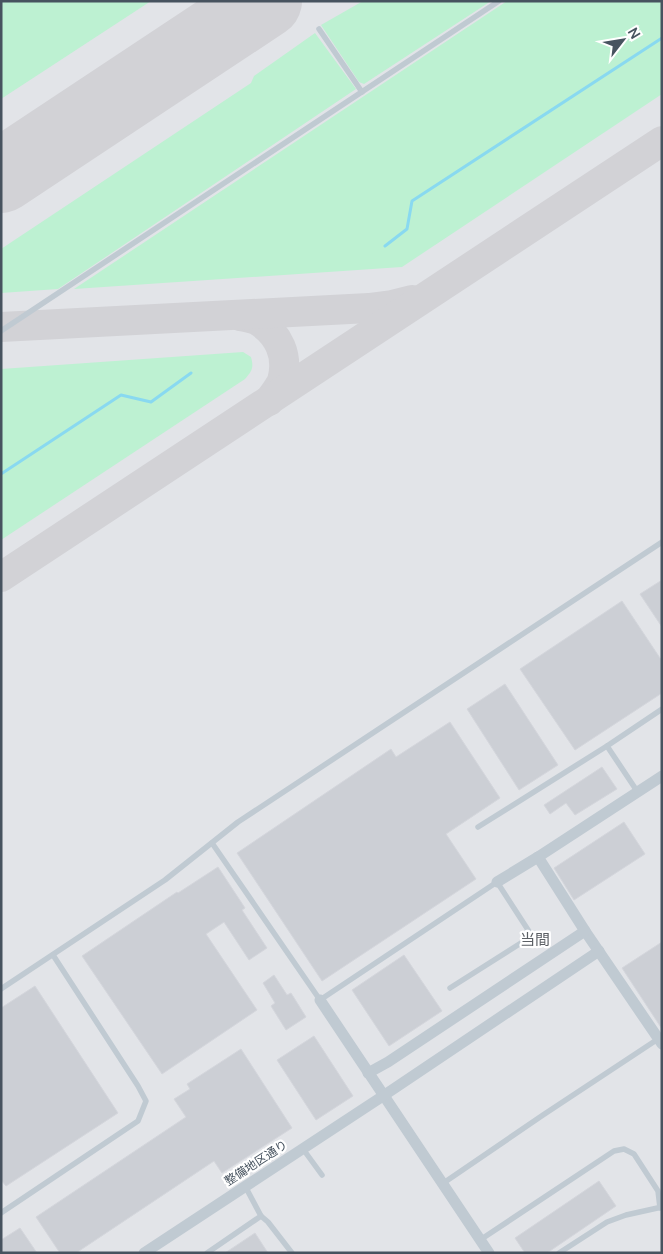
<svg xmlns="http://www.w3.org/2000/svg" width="663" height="1254" font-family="Manrope,'Noto Sans JP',sans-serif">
<rect width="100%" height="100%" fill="#f3f0f0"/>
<rect fill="#e2e4e8" x="1" y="1" width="661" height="1252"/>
<g fill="#bdf1d2">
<path d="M1,1H151L1,99Z"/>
<path d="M363,1H491L364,84L359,82L321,25Z"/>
<path d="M507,1H662V94L402,267L74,289Z"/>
<path d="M315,33L356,89L58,289L1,293V249L251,83L254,76Z"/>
<path d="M243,352L251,357C254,368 252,371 245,379L1,540V369Z"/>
</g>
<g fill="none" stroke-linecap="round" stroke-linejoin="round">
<g stroke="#89d9f0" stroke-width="3">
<path d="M385,246L407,229L412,201L662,38"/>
<path d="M1,474L121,395L151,402L191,373"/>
</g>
<g stroke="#d2d2d6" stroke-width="30">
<path d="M240,316C245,317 253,318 258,321C279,334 289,356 282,381C279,388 273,395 269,401"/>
<path d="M1,327L369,308L392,305L412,300"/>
<path d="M1,577L662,141"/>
</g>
<path stroke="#d2d2d6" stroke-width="74" d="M1,176L265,1"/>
</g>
<g fill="#cccfd5" stroke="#d4d6dc">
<path d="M662,580V627L640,594Z"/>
<path d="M622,601L662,661V693L575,750L520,669Z"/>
<path d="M505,684L558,765L519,790L467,709Z"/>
<path d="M450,722L500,798L446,834L476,879L322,981L237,853L391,749L396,757Z"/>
<path d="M602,767L617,789L575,815L566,803L550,814L544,805Z"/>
<path d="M624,822L645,854L574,900L554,868Z"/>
<path d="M218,867L245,908L242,910L267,948L249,960L224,922L206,934L257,1010L162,1074L82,956L177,892L178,893Z"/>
<path d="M662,942V1029L622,968Z"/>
<path d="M404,955L442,1011L389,1046L352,990Z"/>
<path d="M274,975L287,995L291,993L306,1017L286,1030L271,1006L275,1003L263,983Z"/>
<path d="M35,986L118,1113L6,1186L1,1180V1008Z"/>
<path d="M314,1036L353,1096L316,1120L277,1060Z"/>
<path d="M241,1049L292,1128L222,1173L214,1161L76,1253H60L36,1217L186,1117L174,1099L190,1089L187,1084Z"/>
<path d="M599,1181L616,1206L547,1253H525L515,1238Z"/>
<path d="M20,1228L37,1253H1V1240Z"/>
<path d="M255,1233L268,1253H225Z"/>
</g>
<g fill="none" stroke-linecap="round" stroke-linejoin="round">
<g stroke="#c0cad2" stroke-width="5.5">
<path d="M319,29L362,92"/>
<path d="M1,331L499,1"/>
<path d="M607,746L637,791"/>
<path d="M478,827L607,746L662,709"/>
<path d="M212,843L320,1000L497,882L532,936L450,988"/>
<path d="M1,989L165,880L238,822L662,542"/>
<path d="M303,1149L322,1175"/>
<path d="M442,1184L543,1115L658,1039"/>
<path d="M1,1213L138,1121L146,1101L138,1086L53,955"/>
<path d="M261,1216L268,1222L292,1253"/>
<path d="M480,1240L614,1151L624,1149L634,1154L658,1191L660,1208"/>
<path d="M207,1253L261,1216L245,1186"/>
<path d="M559,1253L607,1222L626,1215L662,1207"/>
</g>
<g stroke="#c0cad2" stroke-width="11">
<path d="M538,857L585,931L662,1044"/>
<path d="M497,882L538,857L662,776"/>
<path d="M320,1000L489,1253"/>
<path d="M368,1073L388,1062L585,931"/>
<path d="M144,1253L383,1096L599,951"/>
</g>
</g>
<g text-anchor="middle" stroke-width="4.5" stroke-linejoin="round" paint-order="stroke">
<g font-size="12" fill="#47535f" stroke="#fff">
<text transform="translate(256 1163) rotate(-33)" y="4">整備地区通り</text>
</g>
<g font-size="15" fill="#5c6065" stroke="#fff">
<text x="535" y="945">当間</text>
</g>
</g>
<rect width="663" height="1254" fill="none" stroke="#47535f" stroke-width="5"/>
<g transform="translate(623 40) rotate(59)" stroke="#ffffff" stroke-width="4" paint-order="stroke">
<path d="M0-4L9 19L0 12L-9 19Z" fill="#47535f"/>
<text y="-8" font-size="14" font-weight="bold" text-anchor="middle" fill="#47535f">N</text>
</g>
</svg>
